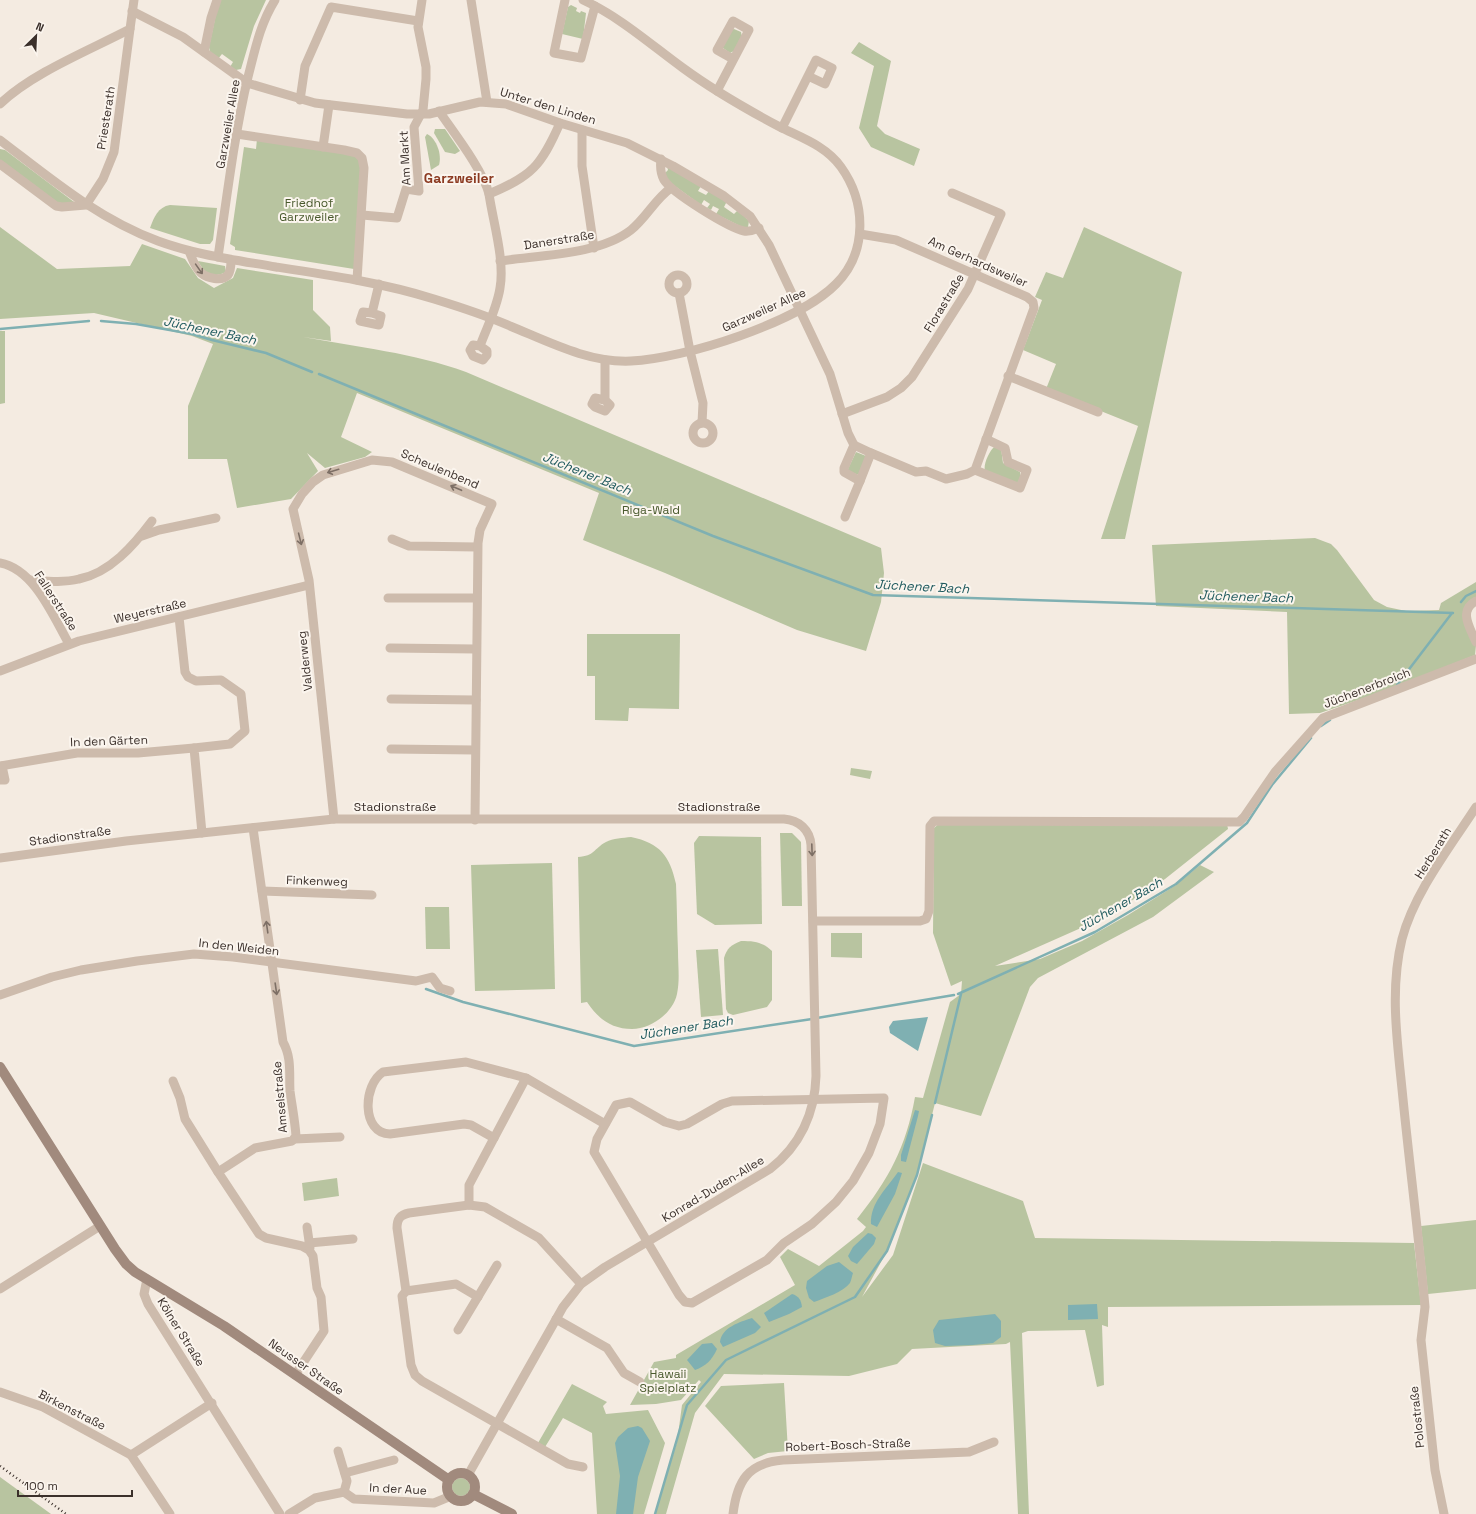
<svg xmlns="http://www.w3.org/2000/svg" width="1476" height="1514" font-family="'Space Grotesk',sans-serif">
<rect width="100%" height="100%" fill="#f4ebe1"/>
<g fill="#b8c4a0">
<path d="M219,0H266L254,26L241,69L236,70L230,67L233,62L222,54L218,59L210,52L209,47Z"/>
<path d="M571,5L577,8L576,11L580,13L581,11L586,13L583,39L562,34L568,7Z"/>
<path d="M734,29L741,32L742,37L734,51L730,53L723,48L722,44L731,30Z"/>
<path d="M859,42L891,61L877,126L885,134L920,149L914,166L871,147L859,128L874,66L851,53Z"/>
<path d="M435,129H445L460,151L455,154L445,152L434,133Z"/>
<path d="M427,134C437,139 442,155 439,165L431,170L425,137Z"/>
<path d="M257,139L353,153L361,159L354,269L235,250V247L230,244L244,147L256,149Z"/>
<path d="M0,149L5,150L74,202L59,205L0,160Z"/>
<path d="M667,166L701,186L698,191L706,195L709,191L727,201L724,207L734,214L738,210L749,221L748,227L744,228L716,214L719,209L713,206L711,210L707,208L710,204L704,200L701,205L668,181L665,173L668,170Z"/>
<path d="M170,205L217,208L213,240L210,244H200L150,228C154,217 158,207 170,205Z"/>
<path d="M0,227L57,269L130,266L142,244L185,259L198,278L214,288L233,278L237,268L313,280V310L330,327L331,341L303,337C357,347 414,353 466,372L881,548L884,573L881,602L866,651L797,630L665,573L583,540L599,493L357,393L341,437L372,452L365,457L325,468L307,453L318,471L291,499L237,508L227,459H188V406L213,344L192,336L94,313L0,319Z"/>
<path d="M1084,227L1182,272L1125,539H1101L1138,426L1046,389L1056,364L1023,350L1042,300L1035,297L1046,272L1063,278Z"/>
<path d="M198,261L225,266L226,272C213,279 204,273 198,261Z"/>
<path d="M0,331H5V403L0,404Z"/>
<path d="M995,446L1001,448L1003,463L1020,472C1021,475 1020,480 1017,483L985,471C983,465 989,451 995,446Z"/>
<path d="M856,452L866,456L859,475L847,471Z"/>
<path d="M1315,538L1331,544L1337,550L1374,600L1387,607L1406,611L1439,610L1441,603L1476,582V599L1466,605L1476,645L1475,655L1388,690L1320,713L1289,714L1287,612L1156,606L1152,545Z"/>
<path d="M587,634H680L679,709L629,708L628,721L595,720V676H587Z"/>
<path d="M851,768L872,771L870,779L850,775Z"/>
<path d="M940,823L1227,824L1228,829L1165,879L1108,916L995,966L1040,959L1082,941L1128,915L1176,885L1200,865L1214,872L1153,917L1038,978L1030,987L981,1116L935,1103L943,1071L917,1175L887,1251L862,1297L893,1255L923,1163L1023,1201L1035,1238L1414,1243L1421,1305L1108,1307V1327L1102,1325L1104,1385L1097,1387L1085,1330L1028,1331L1022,1333L1029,1514H1018L1010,1342L1006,1344L912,1349L897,1364L849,1376L724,1374L695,1413L666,1514H655L677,1442L682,1405L701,1382L699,1380L681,1400L656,1404L630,1405L654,1362L676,1358V1355L795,1285L780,1257L788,1249L819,1266L863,1231L866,1227L857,1219C889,1179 906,1147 915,1097L923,1098L950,1002L961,994L962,981L951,986L933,933L934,828Z"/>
<path d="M780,833H792L801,842L802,906H782Z"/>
<path d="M699,836L761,837L762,924L715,925L697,914L694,843Z"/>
<path d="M631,837C660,843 670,856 676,884C677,906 677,929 678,951C678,965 680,980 677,994C673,1013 651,1029 632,1029C612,1029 598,1019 587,1002L581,1003L578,857C595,856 593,849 606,842C613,838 623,838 631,837Z"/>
<path d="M552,863L555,989L475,991L471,865Z"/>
<path d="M425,907H449L450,949H426Z"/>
<path d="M831,933H862V958L831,957Z"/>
<path d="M741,941C755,941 762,942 772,951V1000L767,1007L733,1015L728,1013L726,1009L724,958C727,948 731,945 741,941Z"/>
<path d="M718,949L723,1015L701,1017L696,950Z"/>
<path d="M337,1178L339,1196L304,1201L302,1183Z"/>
<path d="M1476,1220V1289L1428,1294L1421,1226Z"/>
<path d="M784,1383L788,1451L768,1453L754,1459L705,1406L721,1386Z"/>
<path d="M572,1384L607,1402L603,1406L606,1414L648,1410L665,1443L644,1514H597L592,1433L563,1418L545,1447L538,1443Z"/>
<path d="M0,1477L51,1514H0Z"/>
<circle cx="461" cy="1487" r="9"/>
</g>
<g fill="#7fb0b2">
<path d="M928,1017L918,1051L890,1033L889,1027L893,1021Z"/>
<path d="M915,1110L919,1111L918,1116L906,1162L901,1161V1155Z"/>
<path d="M898,1172L902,1173L895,1194L877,1227L871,1224C870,1203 887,1188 898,1172Z"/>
<path d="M868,1233L872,1234L876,1238L874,1244L857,1264L851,1261L848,1256L853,1247Z"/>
<path d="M839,1262L853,1273C852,1276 851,1281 850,1283C843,1292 825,1298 814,1302L809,1298L806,1288L807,1281L827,1266Z"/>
<path d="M792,1294C799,1296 801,1300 802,1307L789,1314L769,1322L764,1313Z"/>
<path d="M1097,1304L1098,1319L1068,1320V1305Z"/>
<path d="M995,1314L1001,1321V1337L993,1343L973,1345L945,1346L935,1343L933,1330L939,1320Z"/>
<path d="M752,1318L761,1327L755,1333L723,1347L720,1342C722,1327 740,1322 752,1318Z"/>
<path d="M712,1343L717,1349C712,1360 706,1366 695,1370L687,1360L702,1344Z"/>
<path d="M638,1426L642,1428L650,1441L638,1477L633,1514H616L620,1476L615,1443L618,1437L628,1428Z"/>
</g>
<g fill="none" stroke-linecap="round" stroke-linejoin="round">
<g stroke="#7fb0b2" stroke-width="2.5">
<path d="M101,321L136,324L192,334L212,340L266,353L312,372"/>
<path d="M0,329L89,321"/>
<path d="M319,374L713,536L873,595L1453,613"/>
<path d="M1461,602L1466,596L1476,591"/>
<path d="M1397,685L1452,613"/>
<path d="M1321,726L1330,720"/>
<path d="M426,989L463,1002L634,1046L812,1019"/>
<path d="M958,994L1095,932L1176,884L1247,823L1272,785L1311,738"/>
<path d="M817,1018L954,995"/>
<path d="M935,1103L961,994"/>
<path d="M655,1514L687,1405L726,1360L855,1297L887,1251L917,1175L932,1115"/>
</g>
<g stroke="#cdbbac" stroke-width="9">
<path d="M471,0L487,102"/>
<path d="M565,0L554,53L581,58L595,6"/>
<path d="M132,11L183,37L247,83L315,103L407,114H429L480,102L506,104L560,123L627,143L673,166L724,196L750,216L769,245L830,374L848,433L854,445L844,468V472L860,481L845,517"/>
<path d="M204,52L211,18L217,0"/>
<path d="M717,91L749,30L733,21L717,50L733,59"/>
<path d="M300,100L305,66L331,7L418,21"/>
<path d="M0,104C32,73 90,50 130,29L134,0"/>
<path d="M439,111C454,133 483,170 489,194C493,222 505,260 500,288C497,308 487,327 480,346L473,345L470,350L473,356L483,360L487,355V351L480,346"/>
<path d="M782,128L816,60L832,68L825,84L808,76"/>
<path d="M582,130V166L594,248"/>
<path d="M237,134L344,150L357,153L362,158L364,168L357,280"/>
<path d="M0,140C50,178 98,219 158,241C196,255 236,260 276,267C329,275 383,283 434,299C460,307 485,315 510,326C549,342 589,363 631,361C684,359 799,322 836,284C868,252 866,202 841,167C826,146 802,138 780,127C746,109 713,90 683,68C650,44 620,17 583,0"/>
<path d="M323,147L329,105"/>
<path d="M661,159C660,167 660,173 664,180C672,193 729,228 744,231C750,232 754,230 759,228"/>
<path d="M0,164L56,206L62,207L86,205L103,179L114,152L130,29"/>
<path d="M489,194C532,176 541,166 560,123"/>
<path d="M362,215L397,218L406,189L419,191L414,127L423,110L426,79V67L418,27L422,0"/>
<path d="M860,234L896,240L1027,297L1033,302L1034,308L975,470L967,474L946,479L926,471L916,472L871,453"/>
<path d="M189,251C192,258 195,268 201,273C207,278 222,282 228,275C231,271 231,265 231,260"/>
<path d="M218,257C227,197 234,136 248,77C255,50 260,24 275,0"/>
<path d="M500,261C540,255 599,255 631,230C647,217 655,199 671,188"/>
<circle cx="678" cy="284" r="9"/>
<path d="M679,293L690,351L703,403L702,423"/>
<path d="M372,313L381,316L379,325L360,321L363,312L372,313L379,284"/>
<path d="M605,360V400L595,398L592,404L595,407L605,411L610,405L605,400"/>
<path d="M1008,376L1098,412"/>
<path d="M842,414L887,397L901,388L912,377L968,289L1001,214L952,193"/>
<circle cx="703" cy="433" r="10"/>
<path d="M854,445L871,453L860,481"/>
<path d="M975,470L1020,488L1027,470L1008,462L1005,448L986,439"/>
<path d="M142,536L159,530L216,518"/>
<path d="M392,539L409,546L477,547"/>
<path d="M0,563C34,569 53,616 69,644"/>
<path d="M30,580C46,581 63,583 79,579C110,573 134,545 152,521"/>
<path d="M388,598H477"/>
<path d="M1476,601C1458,610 1470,628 1476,642"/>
<path d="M179,617L185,672L188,677L196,681L221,680L241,694L245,731L230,744L194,748L202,833"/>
<path d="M390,648L476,649"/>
<path d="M0,671L79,641L309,585"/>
<path d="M391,699L476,700"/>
<path d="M391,749L475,750"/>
<path d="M0,766L77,753H138L194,748"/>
<path d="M0,780H5L2,766"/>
<path d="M334,819L309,580L293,509L302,494L313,482L323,475L372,460L392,462L492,504L480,530L478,543L475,820"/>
<path d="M253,828L283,1042C292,1058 289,1074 290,1091C292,1106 295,1121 296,1136L292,1141L255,1148L218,1172L259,1234L266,1238L302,1246L309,1250L313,1256L317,1288L321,1297L324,1331L295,1375"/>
<path d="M0,858L126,841L334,819H784C799,820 810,830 811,845L816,1076C815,1113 800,1146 770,1169L605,1267L581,1284L563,1307L468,1475"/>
<path d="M262,891L372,895"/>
<path d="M813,921H920L926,919L929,911L930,826L934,821L1239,822L1244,817L1275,772L1323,718L1476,659"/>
<path d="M0,995L52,977L81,970L137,961L194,954L233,957L416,981L432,977L440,988L450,991"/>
<path d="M173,1081L180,1098L185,1119L218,1172"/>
<path d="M884,1098L880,1124L869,1153L853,1181L836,1202L812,1224L784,1243L767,1260L692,1303L685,1302L679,1295L594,1152L597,1139L616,1105L630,1102L665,1122L679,1126L687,1124L722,1104L732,1101Z"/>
<path d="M494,1138L471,1125L464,1124L390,1134C361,1133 363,1085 383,1072L466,1062L526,1078"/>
<path d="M295,1139L340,1137"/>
<path d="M469,1205V1185L526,1078L605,1124"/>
<path d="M307,1227L310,1248"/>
<path d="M309,1243L353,1239"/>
<path d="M147,1279L144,1294L148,1304L280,1514"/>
<path d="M581,1284L539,1238L485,1207L469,1205L409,1213C400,1215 397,1219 397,1228L406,1291L402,1296L411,1365L415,1375L422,1381L568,1464L583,1467"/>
<path d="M0,1289L100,1226"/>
<path d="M406,1291L456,1284L478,1297"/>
<path d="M556,1319L607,1348L624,1373L640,1382"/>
<path d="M458,1330L497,1265"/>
<path d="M0,1392L43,1407L131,1455L212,1403"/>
<path d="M338,1451L347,1481L344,1492"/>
<path d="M131,1455L170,1514"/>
<path d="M345,1473L394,1460"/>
<path d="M289,1514L315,1498L344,1492L354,1499L434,1503L451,1496"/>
<path d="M733,1514C737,1481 748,1463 783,1460L969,1452L994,1442"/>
<path d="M1444,1514L1435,1470L1421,1340L1425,1307C1419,1238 1410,1169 1403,1099C1398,1046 1389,992 1402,939C1414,893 1450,847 1476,807"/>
</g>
<g stroke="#a18a7d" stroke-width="10">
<path d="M0,1067L115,1249L126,1264L135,1272L224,1326L449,1480"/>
<circle cx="461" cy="1487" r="14"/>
<path d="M473,1494L512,1514"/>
</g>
<path stroke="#3b302b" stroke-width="2.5" stroke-dasharray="1 3" stroke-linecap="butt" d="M0,1466L66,1514"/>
</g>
<defs><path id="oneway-shaft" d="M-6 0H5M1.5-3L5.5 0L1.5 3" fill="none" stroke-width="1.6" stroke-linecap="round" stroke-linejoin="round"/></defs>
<g stroke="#7d6f65">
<use href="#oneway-shaft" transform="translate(199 269) rotate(55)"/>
<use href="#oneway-shaft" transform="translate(333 471) rotate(163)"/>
<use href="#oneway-shaft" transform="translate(456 488) rotate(-157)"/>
<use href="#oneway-shaft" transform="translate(300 539) rotate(76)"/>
<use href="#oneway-shaft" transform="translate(812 850) rotate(88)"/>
<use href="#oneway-shaft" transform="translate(267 927) rotate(-98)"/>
<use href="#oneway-shaft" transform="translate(276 989) rotate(82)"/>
</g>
<g text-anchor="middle" stroke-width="4" stroke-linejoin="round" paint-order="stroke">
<g font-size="12" fill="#3b302b" stroke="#fbf5ee">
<text transform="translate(548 106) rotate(17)" y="4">Unter den Linden</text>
<text transform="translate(106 118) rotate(-81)" y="4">Priesterath</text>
<text transform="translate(228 124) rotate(-80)" y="4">Garzweiler Allee</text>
<text transform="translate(405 158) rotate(-93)" y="4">Am Markt</text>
<text transform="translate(559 240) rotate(-9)" y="4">Danerstraße</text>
<text transform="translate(978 262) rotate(24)" y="4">Am Gerhardsweiler</text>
<text transform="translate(944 303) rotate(-59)" y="4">Florastraße</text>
<text transform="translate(764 310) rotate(-24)" y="4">Garzweiler Allee</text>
<text transform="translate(440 469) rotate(23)" y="4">Scheulenbend</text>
<text transform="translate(56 601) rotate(57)" y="4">Fallerstraße</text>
<text transform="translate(150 611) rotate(-13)" y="4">Weyerstraße</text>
<text transform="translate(305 661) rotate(-96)" y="4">Valderweg</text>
<text transform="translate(1367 688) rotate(-21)" y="4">Jüchenerbroich</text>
<text transform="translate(109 741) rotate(-2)" y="4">In den Gärten</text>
<text x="395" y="811">Stadionstraße</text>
<text x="719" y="811">Stadionstraße</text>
<text transform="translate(70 836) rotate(-8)" y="4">Stadionstraße</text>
<text transform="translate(1433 853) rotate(-58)" y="4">Herberath</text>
<text transform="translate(317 881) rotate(2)" y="4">Finkenweg</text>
<text transform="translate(239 947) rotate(6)" y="4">In den Weiden</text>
<text transform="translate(280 1097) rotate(-95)" y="4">Amselstraße</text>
<text transform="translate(713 1189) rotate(-31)" y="4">Konrad-Duden-Allee</text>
<text transform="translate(181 1332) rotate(58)" y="4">Kölner Straße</text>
<text transform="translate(306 1367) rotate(35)" y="4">Neusser Straße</text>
<text transform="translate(72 1410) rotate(27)" y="4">Birkenstraße</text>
<text transform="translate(1417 1417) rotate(-96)" y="4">Polostraße</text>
<text transform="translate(848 1445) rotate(-2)" y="4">Robert-Bosch-Straße</text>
<text transform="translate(398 1489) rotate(3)" y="4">In der Aue</text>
</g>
<g font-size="12" fill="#4a5a2e" stroke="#fbf5ee">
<text x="309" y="207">Friedhof<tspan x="309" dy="14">Garzweiler</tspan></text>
<text x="651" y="514">Riga-Wald</text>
<text x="668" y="1378">Hawaii<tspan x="668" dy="14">Spielplatz</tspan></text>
</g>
<g font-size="13" font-style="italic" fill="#1f5a5e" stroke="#fbf5ee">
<text transform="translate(210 330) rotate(12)" y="5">Jüchener Bach</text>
<text transform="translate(587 473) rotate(22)" y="5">Jüchener Bach</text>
<text transform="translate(922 586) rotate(3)" y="5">Jüchener Bach</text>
<text transform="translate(1246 596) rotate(2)" y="5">Jüchener Bach</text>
<text transform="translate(1120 904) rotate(-30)" y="5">Jüchener Bach</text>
<text transform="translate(686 1027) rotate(-9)" y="5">Jüchener Bach</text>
</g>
<g font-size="14" font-weight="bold" fill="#8c3b22" stroke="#fbf5ee">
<text x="459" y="183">Garzweiler</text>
</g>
</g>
<g transform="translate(36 36) rotate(24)" stroke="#fbf5ee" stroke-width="3" paint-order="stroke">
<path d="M0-3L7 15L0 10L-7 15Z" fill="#3b302b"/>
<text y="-6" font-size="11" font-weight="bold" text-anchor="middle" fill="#3b302b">N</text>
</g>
<path d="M18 1490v6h114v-6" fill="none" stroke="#3b302b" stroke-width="2"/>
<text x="24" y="1490" font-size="12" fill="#3b302b" stroke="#fbf5ee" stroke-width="3" paint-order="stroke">100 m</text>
</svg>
